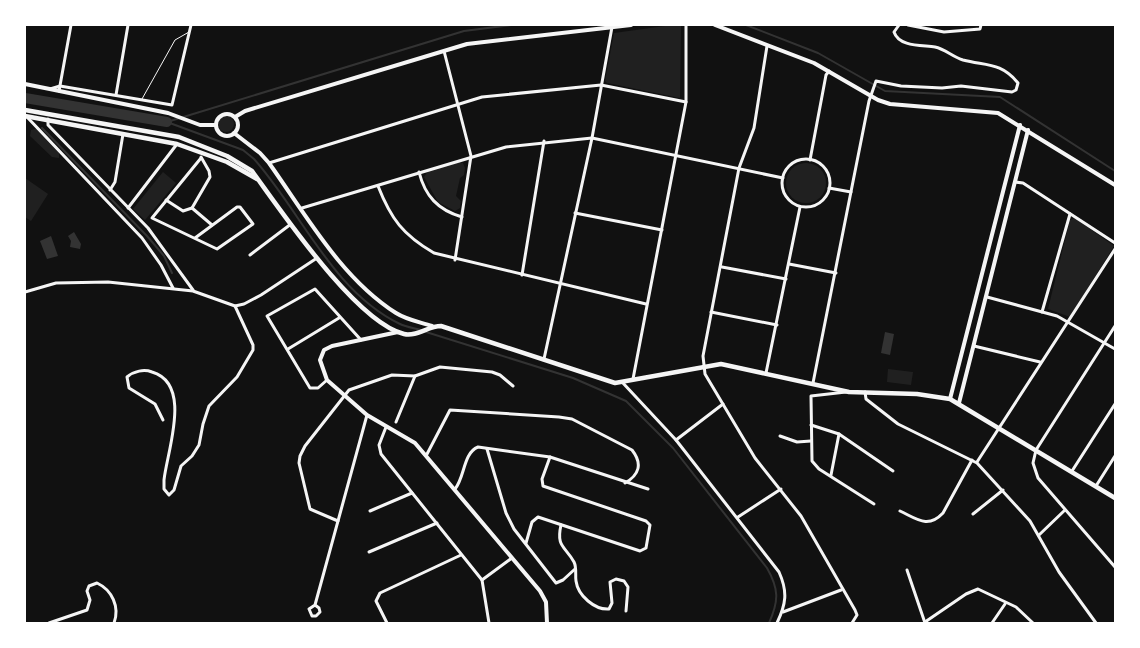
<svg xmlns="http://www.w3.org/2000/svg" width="1140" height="648" font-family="Commissioner,sans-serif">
<rect width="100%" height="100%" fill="#111"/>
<g fill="#202020">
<path d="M672,25L681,26L680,98L607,83L605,81L614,33Z"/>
<circle cx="226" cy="124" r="8"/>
<path d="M38,128L59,152V158L52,157L30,136L31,130Z"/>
<path d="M459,162L463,163L465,168L464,175L460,178L456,196L461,201L460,208L455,211L438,202L424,177L428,171Z"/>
<circle cx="806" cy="183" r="20"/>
<path d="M163,172L176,183L145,220L133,209Z"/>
<path d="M25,178L48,194L31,221L25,217Z"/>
<path d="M1075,218L1114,246L1070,317L1048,309L1070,220Z"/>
<path d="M888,369L913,372L911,385L887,382Z"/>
</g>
<g fill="#333">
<path d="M74,232L81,244L80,249L70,247L71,241L68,236Z"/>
<path d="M51,236L58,256L47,259L40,241Z"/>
<path d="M885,332L894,334L890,355L881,353Z"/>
</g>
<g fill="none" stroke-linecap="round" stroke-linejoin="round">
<g stroke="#333" stroke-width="2">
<path d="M746,25L818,53L885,91L1000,97L1115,171"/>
<path d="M167,122L243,150L254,159C302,213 332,291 400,324C406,327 414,328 421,330"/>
<path d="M167,122L464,31L511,25"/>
<path d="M42,128L147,236L164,256L172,273"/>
<path d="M426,332L573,378L626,401L673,448L767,568C779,589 779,601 769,623"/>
</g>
<path stroke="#333" stroke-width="10" d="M25,98L167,122"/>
<path stroke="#f5f5f5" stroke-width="1" d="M142,99L175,40L189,32"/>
<g stroke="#f5f5f5" stroke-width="3">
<path d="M908,25L944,32L980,29L981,25"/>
<path d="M767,46L754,128L739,168L703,356L705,374L755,458L801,516L855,610L857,615L852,623"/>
<path d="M444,51L471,156L455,260"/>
<path d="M50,89L60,86L172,105L191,25"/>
<path d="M59,91L71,25"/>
<path d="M116,95L128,25"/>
<path d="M27,117L142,238L161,265L173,288"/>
<path d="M48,119V125L148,228L193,290"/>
<path d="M201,157L209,171L210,177L192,208L212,225"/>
<circle cx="806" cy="183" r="24"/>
<path d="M810,160L826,75L829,71"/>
<path d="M269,163L482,97L601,85L686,102"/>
<path d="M419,172C425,196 438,210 462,217"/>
<path d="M1015,182L1023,183L1115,243"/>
<path d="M378,186C391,219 403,235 434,253L646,304"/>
<path d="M829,188L851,192"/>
<path d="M110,190L115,182L123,134"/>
<path d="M166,200L183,211L192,208"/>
<path d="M128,208L177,144"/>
<path d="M302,208L506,147L592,138L783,178"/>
<path d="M575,213L662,230"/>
<path d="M195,238L237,207H240L253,224L217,249L152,218L201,158"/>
<path d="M250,255L291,224"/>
<path d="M789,264L836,273"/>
<path d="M722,267L786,279"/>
<path d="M522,275L544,141"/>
<path d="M25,292L56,283L108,282L193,291L235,306L244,304L261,295L317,258"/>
<path d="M987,297L1057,316L1115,349"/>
<path d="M711,312L777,325"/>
<path d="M1042,312L1070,214"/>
<path d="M1115,326L1036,450L1033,463L1038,478L1115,567"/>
<path d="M974,346L1040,362"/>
<path d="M288,349L339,318"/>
<path d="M544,359L592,138L612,27"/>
<path d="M766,373L800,207"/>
<path d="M633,379L686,102V25"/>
<path d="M327,380L318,388H310L267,316L315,289L361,340"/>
<path d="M622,382L676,440L779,572C788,592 786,604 777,623"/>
<path d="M813,383L869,101L876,81L901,86L942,88L961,86L1012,92L1016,90L1018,83C1001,62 986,66 963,60C953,57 945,49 935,47C922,45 899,47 894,32L899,25"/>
<path d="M846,392L811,396L812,461L819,469L874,504"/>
<path d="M865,392L866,399L898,424L977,463L1030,521L1059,572L1096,623"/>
<path d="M163,420L155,404L129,388L127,377C134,371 144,369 152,372C193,384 167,451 164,480V489L169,495L174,490L181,466L192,456L199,445L203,424L209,406L237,377L253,350V345L235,306"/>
<path d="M396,422L415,376"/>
<path d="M811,425L839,434L893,471"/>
<path d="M386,427L379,445L381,454L482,580L489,623"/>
<path d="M780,436L797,442L811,441"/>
<path d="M676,440L723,404"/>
<path d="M487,449L506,513L514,529L556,583L563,580L575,569"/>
<path d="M426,456L450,410L559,417L572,419L632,450C643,464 639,475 625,483"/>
<path d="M977,462L1115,249"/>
<path d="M1072,471L1115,404"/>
<path d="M831,475L839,434"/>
<path d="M1096,486L1115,456"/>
<path d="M455,489C465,477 463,453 478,447L550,457L648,489"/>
<path d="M370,511L412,493"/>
<path d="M900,511C917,519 928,529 943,513L972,460"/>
<path d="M973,514L1003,490"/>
<path d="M738,517L781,489"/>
<path d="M338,521L310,509L299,463L300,456L305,446L349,390L392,375L415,376L440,367L492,372L500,375L513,386"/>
<path d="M561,525C556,547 565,546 574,562C577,568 575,575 576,581C578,596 595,610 609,609L612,603L610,582L616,579L624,581L628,587L626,611"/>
<path d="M1039,535L1065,510"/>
<path d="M526,543L532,522L538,517L640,551L646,548L650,525L646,521L543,486L542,479L550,457"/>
<path d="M369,552L437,523"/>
<path d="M907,570L925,623"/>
<path d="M482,580L512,558"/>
<path d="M315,605L319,608L320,612L316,616H312L309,609L315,605L367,415"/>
<path d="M783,612L841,590"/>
<path d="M925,622L966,594L978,589L1016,607L1033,623"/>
<path d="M49,623L87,610L90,600L87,591L89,586L97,583C112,590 120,607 114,623"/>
<path d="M387,623L376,601L380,593L461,555"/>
<path d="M992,623L1005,604"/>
</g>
<g stroke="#f5f5f5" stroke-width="4">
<path d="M715,25L814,63L878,100L890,104L998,113L1115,185"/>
<path d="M25,84L168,113L200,125H216"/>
<circle cx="227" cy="125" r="11"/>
<path d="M235,117L245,111L467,44L631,25"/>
<path d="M234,133L260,153L269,163C306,215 341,278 396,313C407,320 420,322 432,326"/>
<path d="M398,332L332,346L324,350L320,360L327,380L367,415L415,443L540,591L546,602L547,623"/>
<path d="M950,399L1020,125"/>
<path d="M959,403L1028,130"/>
</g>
<g stroke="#f5f5f5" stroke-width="4.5">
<path d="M25,110L179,137L227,156L252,171C282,212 356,322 404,334C417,337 428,326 441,326L615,383L721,364L849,392L917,394L950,399L1115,498"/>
<path d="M25,116L177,144L227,162L257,179"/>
</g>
</g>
<rect width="1140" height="648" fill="none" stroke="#ffffff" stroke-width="52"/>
</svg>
